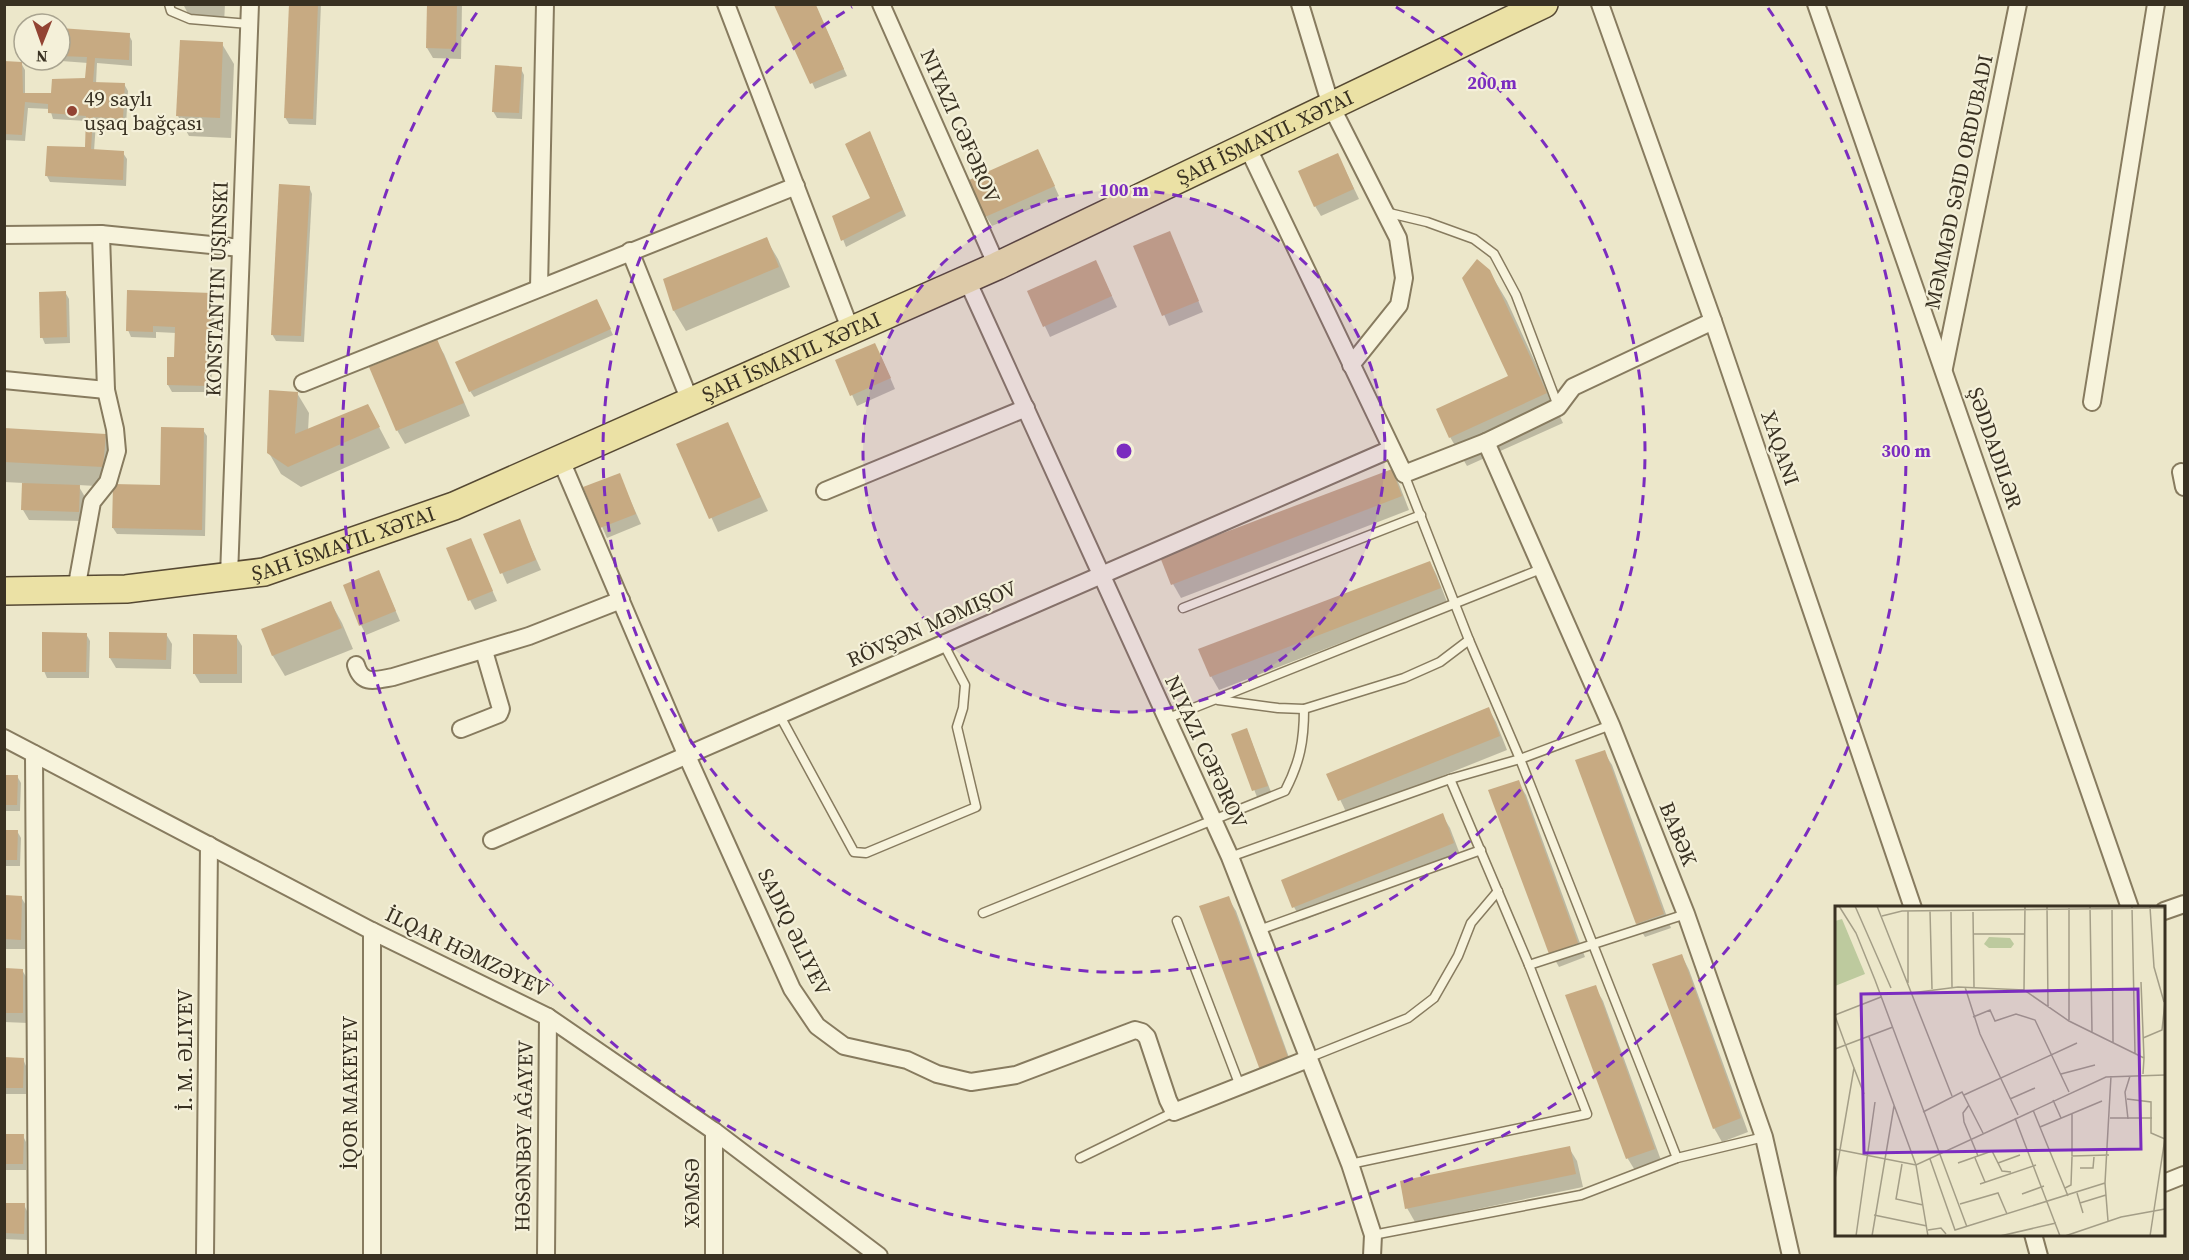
<svg xmlns="http://www.w3.org/2000/svg" width="2189" height="1260" font-family="'Source Serif 4',serif">
<rect width="100%" height="100%" fill="#ece7ca"/>
<g fill="#0003">
<path d="M183,4H225L224,24L193,23Z"/>
<path d="M290,4H321L316,125L289,124L285,117Z"/>
<path d="M428,4H462L461,59L433,58L427,48Z"/>
<path d="M776,4H815L847,76L815,89Z"/>
<path d="M60,30L129,35L132,41V66L97,63L96,84H124L128,91L126,125L96,123L94,151L123,153L127,159L126,186L50,182L47,176L87,149V121L53,119L50,109L28,108L25,141L4,140V63H21L25,70V95H52L86,80L88,63L61,61L60,59Z"/>
<path d="M222,44L234,64L231,138L189,136L178,116Z"/>
<path d="M521,69L524,75L522,119L497,118L493,111Z"/>
<path d="M870,133L906,216L846,247L834,216L872,199Z"/>
<path d="M1338,155L1359,199L1321,216L1315,206Z"/>
<path d="M1043,161L1059,196L992,226L986,216Z"/>
<path d="M309,187L312,194L304,342L276,341L272,334Z"/>
<path d="M1170,233L1203,312L1169,326L1135,247Z"/>
<path d="M766,239L778,259L790,287L686,331L674,311L665,280Z"/>
<path d="M1096,262L1117,307L1050,337L1029,292Z"/>
<path d="M1489,271L1507,301L1563,423L1467,466L1450,437L1510,377Z"/>
<path d="M65,292L69,299L70,343L45,344L42,337Z"/>
<path d="M211,294L215,300L211,392H172L168,385L169,359H175L176,333L156,332V338L131,337L128,330Z"/>
<path d="M600,307L613,335L474,397L470,391Z"/>
<path d="M436,341L444,354L470,416L405,444L397,430Z"/>
<path d="M880,354L895,389L857,406L837,361Z"/>
<path d="M297,393L309,413L308,431L379,427L390,448L301,487L281,474L269,453Z"/>
<path d="M727,424L768,511L718,532L678,445Z"/>
<path d="M4,430L105,435L117,456L114,486L161,487L203,430L207,436L205,536L117,534L113,528L114,487L78,485L85,497L84,521L29,520L23,510L24,483L4,482Z"/>
<path d="M1392,471L1399,484L1409,510L1181,598L1173,584L1162,558Z"/>
<path d="M619,475L641,524L607,538L585,488Z"/>
<path d="M519,521L541,570L507,584L485,534Z"/>
<path d="M470,540L497,601L475,610L470,600Z"/>
<path d="M1430,562L1437,576L1447,602L1219,690L1211,676Z"/>
<path d="M379,572L400,621L366,635L361,625Z"/>
<path d="M331,603L342,623L353,649L285,676L273,656L263,630Z"/>
<path d="M86,634L90,641L89,678H47L44,671Z"/>
<path d="M166,634L172,644L171,669L116,668L110,658Z"/>
<path d="M236,636L242,646V683H200L194,673Z"/>
<path d="M1488,708L1496,722L1507,750L1347,814L1328,774Z"/>
<path d="M1247,730L1271,792L1257,797L1233,735Z"/>
<path d="M1604,752L1612,765L1671,928L1645,937L1637,924L1577,761Z"/>
<path d="M4,776H17L21,783L20,811H4Z"/>
<path d="M1518,782L1526,795L1585,957L1559,967L1551,953Z"/>
<path d="M1442,815L1450,828L1461,857L1302,921L1294,907Z"/>
<path d="M4,831H17L21,838L20,866H4Z"/>
<path d="M4,897H21L27,907L26,949H4Z"/>
<path d="M1228,898L1236,911L1295,1074L1269,1083Z"/>
<path d="M1682,956L1689,970L1748,1132L1722,1142L1714,1128Z"/>
<path d="M4,970H22L28,980V1023L4,1022Z"/>
<path d="M1595,987L1603,1001L1662,1163L1636,1172L1628,1159L1567,996Z"/>
<path d="M4,1059H23L26,1066V1094H4Z"/>
<path d="M4,1135L23,1136L26,1142V1170H4Z"/>
<path d="M1569,1148L1577,1161L1583,1187L1415,1222L1407,1208Z"/>
<path d="M4,1204L24,1205L27,1211V1240L4,1239Z"/>
</g>
<g fill="#c7aa82">
<path d="M289,4H318L313,119L284,118Z"/>
<path d="M427,4H457L456,49L426,48Z"/>
<path d="M774,5H816L844,69L810,84Z"/>
<path d="M60,28L130,33L129,60L95,58L93,82L125,83L123,119L93,117L91,149L124,151L123,180L45,176L47,146L85,147L86,116L48,113V104L25,102L22,135L4,134V61L22,62L23,93H51L52,79L85,78L87,57L60,56Z"/>
<path d="M180,40L223,42L220,118L176,116Z"/>
<path d="M495,65L522,67L519,113L492,112Z"/>
<path d="M870,131L903,210L841,241L832,216L870,198L845,144Z"/>
<path d="M1038,149L1055,186L985,217L969,180Z"/>
<path d="M1338,153L1354,189L1314,207L1298,171Z"/>
<path d="M279,184L310,186L301,336L271,335Z"/>
<path d="M1170,231L1199,301L1162,316L1133,246Z"/>
<path d="M767,237L779,267L673,311L663,279Z"/>
<path d="M1477,259L1490,270L1547,393L1449,438L1436,409L1508,376L1462,278Z"/>
<path d="M1096,260L1112,296L1043,327L1027,291Z"/>
<path d="M127,290L212,293L208,386L167,385V357H174L175,327L153,326V332L126,331Z"/>
<path d="M66,291L67,337L40,338L39,292Z"/>
<path d="M597,299L611,329L469,392L455,362Z"/>
<path d="M437,339L464,403L396,431L369,367Z"/>
<path d="M875,343L891,378L850,396L835,360Z"/>
<path d="M269,390L298,392L295,434L368,404L380,427L288,467L267,453Z"/>
<path d="M728,422L761,497L709,519L676,444Z"/>
<path d="M161,427L204,428L202,530L112,528L113,484L160,485Z"/>
<path d="M4,428L106,434L103,467L4,462Z"/>
<path d="M1392,469L1402,496L1171,585L1160,557Z"/>
<path d="M620,473L636,514L600,528L583,487Z"/>
<path d="M22,483L80,485L79,512L21,510Z"/>
<path d="M520,519L536,560L500,574L483,534Z"/>
<path d="M471,538L493,591L468,601L446,548Z"/>
<path d="M1430,561L1441,588L1210,677L1198,649Z"/>
<path d="M379,570L396,611L359,626L343,585Z"/>
<path d="M331,601L342,628L272,656L261,629Z"/>
<path d="M42,632L87,633L86,672H42Z"/>
<path d="M109,632L167,633L166,660L109,658Z"/>
<path d="M193,634L237,635V674H193Z"/>
<path d="M1489,707L1500,736L1338,801L1326,774Z"/>
<path d="M1247,728L1268,786L1252,791L1231,734Z"/>
<path d="M1605,750L1664,914L1636,924L1575,760Z"/>
<path d="M4,775H18L17,805H4Z"/>
<path d="M1519,780L1578,943L1549,954L1488,790Z"/>
<path d="M1443,813L1454,843L1292,908L1281,880Z"/>
<path d="M4,830H18L17,860H4Z"/>
<path d="M5,895L22,896L21,940L5,939Z"/>
<path d="M1229,896L1289,1060L1260,1070L1199,906Z"/>
<path d="M1682,954L1741,1118L1713,1129L1652,964Z"/>
<path d="M5,968L23,969V1013H5Z"/>
<path d="M1596,985L1655,1149L1626,1159L1565,995Z"/>
<path d="M4,1057L24,1058L23,1088H4Z"/>
<path d="M4,1134H24L23,1164H4Z"/>
<path d="M1570,1146L1576,1174L1405,1209L1400,1181Z"/>
<path d="M4,1203H25L24,1234L4,1233Z"/>
</g>
<g fill="none" stroke-linecap="round" stroke-linejoin="round">
<defs>
<g id="lane">
<path d="M169,4L171,11L190,19L249,24"/>
<path d="M1385,212L1427,222L1474,239L1494,254L1516,295L1558,406"/>
<path d="M1404,474L1469,640L1520,759L1677,1158"/>
<path d="M1183,608L1421,515"/>
<path d="M1218,700L1278,708L1304,709L1404,678L1440,662L1469,640"/>
<path d="M780,716L854,852L866,853L976,807L957,727L963,708L965,685L943,643"/>
<path d="M1166,719L1541,569"/>
<path d="M1230,857L1450,779L1520,759L1611,725"/>
<path d="M983,913L1285,791C1300,762 1304,741 1304,709"/>
<path d="M1177,921L1240,1086"/>
<path d="M1259,930L1481,850"/>
<path d="M1529,965L1686,914"/>
<path d="M1308,1058L1408,1018L1434,998L1458,956L1471,923L1498,891"/>
<path d="M1080,1158L1174,1112"/>
<path d="M1350,1164L1587,1114L1529,965L1450,779"/>
<path d="M1373,1235L1581,1195L1677,1158L1764,1137"/>
</g>
<g id="street">
<path d="M726,4L851,331"/>
<path d="M881,4L997,266"/>
<path d="M1300,4L1331,106L1398,238L1404,278L1399,305L1351,365"/>
<path d="M1600,4L1713,321L1913,908"/>
<path d="M1816,4L2130,908"/>
<path d="M1247,146L1404,474L1486,442L1558,407L1573,387L1713,321"/>
<path d="M4,235L101,234L241,248"/>
<path d="M630,251L690,401"/>
<path d="M967,280L1230,857L1350,1164L1373,1235L1372,1256"/>
<path d="M539,288L545,4"/>
<path d="M1944,368L2018,4"/>
<path d="M4,380L106,390"/>
<path d="M303,383L796,186"/>
<path d="M2092,402L2156,4"/>
<path d="M1486,442L1611,725L1686,914L1764,1137L1791,1256"/>
<path d="M560,458L687,756L792,989L817,1026L844,1046L907,1060L937,1074L971,1082L1016,1075L1135,1030L1142,1032L1147,1037L1168,1100L1174,1112L1308,1059"/>
<path d="M2181,472L2184,487"/>
<path d="M825,491L1026,408"/>
<path d="M229,576L250,4"/>
<path d="M76,590L92,502L108,482L117,451L115,429L106,390L101,234"/>
<path d="M356,665C362,686 376,680 393,677L529,636L621,600"/>
<path d="M461,729L499,714L501,709L484,651"/>
<path d="M4,738L372,931L548,1017L714,1131L879,1256"/>
<path d="M34,754L37,1256"/>
<path d="M492,840C792,712 1091,578 1391,449"/>
<path d="M2164,911L2184,904"/>
<path d="M372,931V1256"/>
<path d="M2164,1183L2184,1175"/>
<path d="M2033,1234L2039,1256"/>
<path d="M205,1256L209,845"/>
<path d="M546,1256L548,1017"/>
<path d="M714,1256V1131"/>
</g>
<g id="primary">
<path id="s1" d="M4,591L126,589L264,572L454,506L997,266L1544,4"/>
</g>
</defs>
<use href="#lane" stroke="#877b5f" stroke-width="11"/>
<use href="#street" stroke="#877b5f" stroke-width="20"/>
<use href="#primary" stroke="#564933" stroke-width="30"/>
<use href="#lane" stroke="#f7f3dc" stroke-width="8"/>
<use href="#street" stroke="#f7f3dc" stroke-width="16"/>
<use href="#primary" stroke="#ebe1a5" stroke-width="27"/>
</g>
<circle cx="1124" cy="451" r="261" fill="#7b2cbf" fill-opacity=".12"/>
<g fill="none" stroke="#7b2cbf" stroke-width="3" stroke-dasharray="10 8">
<circle cx="1124" cy="451" r="261"/>
<path d="M1396 7A521 521 0 1 1 852 7"/>
<path d="M1768 8A782 782 0 1 1 480 8"/>
</g>
<circle fill="#924333" stroke="#f4f0d9" stroke-width="2" cx="72" cy="111" r="6"/>
<g text-anchor="middle" stroke-width="4.5" stroke-linejoin="round" paint-order="stroke">
<g font-size="21" fill="#393122" stroke="#f4f0d9" text-anchor="start">
<text x="84" y="106">49 saylı<tspan x="84" dy="24">uşaq bağçası</tspan></text>
</g>
<g font-size="21" fill="#393122" stroke="#f4f0d9">
<text transform="translate(960 126) rotate(66)" y="7">NIYAZI CƏFƏROV</text>
<text dy="7" stroke="none"><textPath href="#s1" startOffset="1353">ŞAH İSMAYIL XƏTAI</textPath></text>
<text transform="translate(1959 182) rotate(-78)" y="7">MƏMMƏD SƏID ORDUBADI</text>
<text transform="translate(217 289) rotate(-88)" y="7">KONSTANTIN UŞINSKI</text>
<text dy="7" stroke="none"><textPath href="#s1" startOffset="831">ŞAH İSMAYIL XƏTAI</textPath></text>
<text transform="translate(1780 448) rotate(71)" y="7">XAQANI</text>
<text transform="translate(1995 448) rotate(71)" y="7">ŞƏDDADILƏR</text>
<text dy="7" stroke="none"><textPath href="#s1" startOffset="345">ŞAH İSMAYIL XƏTAI</textPath></text>
<text transform="translate(932 624) rotate(-24)" y="7">RÖVŞƏN MƏMIŞOV</text>
<text transform="translate(1206 752) rotate(65)" y="7">NIYAZI CƏFƏROV</text>
<text transform="translate(1678 834) rotate(68)" y="7">BABƏK</text>
<text transform="translate(794 932) rotate(64)" y="7">SADIQ ƏLIYEV</text>
<text transform="translate(467 952) rotate(26)" y="7">İLQAR HƏMZƏYEV</text>
<text transform="translate(185 1050) rotate(-90)" y="7">İ. M. ƏLIYEV</text>
<text transform="translate(350 1093) rotate(-90)" y="7">İQOR MAKEYEV</text>
<text transform="translate(524 1136) rotate(-89)" y="7">HƏSƏNBƏY AĞAYEV</text>
<text transform="translate(692 1193) rotate(-90)" y="7">XƏMSƏ</text>
</g>
</g>
<g transform="translate(1835 906)">
<rect width="330" height="330" fill="#ece7ca"/>
<path d="M7,13L30,68L0,80V15ZM154,31L175,32L179,38L176,42H154L149,38Z" fill="#bdca9e"/>
<path fill="none" stroke="#a49e87" stroke-width="1.5" d="M4,0L21,27L40,74L132,321M20,0L56,82M42,0L117,190M212,0L213,101M255,0L257,126M297,1L300,147M315,1L319,61L329,96M234,2V114M277,2L278,136M95,5L97,83M116,6L117,81M138,6L139,81M47,10L67,5L330,2M138,28H190M306,76L309,152M73,77V5M130,81L145,128L183,209M189,84L190,0M76,87L123,81L189,84L234,115L309,152L308,168M0,109L46,91M0,110L19,162L0,273M138,111L155,104L160,115L181,108L200,114L234,186M34,131L81,259L93,330M308,132L327,124L330,96M0,143L58,121M19,162L29,188M226,168L260,159M129,189L242,137M175,193L200,182M292,193L316,196V227L330,233M218,194L226,212M134,199L128,207L129,216L143,250M198,204L233,290M88,206L127,186L148,227M237,207V250L274,249M180,212L225,330M275,212H317M293,213L290,186L295,170M205,221L267,195M0,243L81,259L271,171L330,169M140,252L150,276M95,253L120,324L270,277M123,257L157,245L167,265L176,266M163,257L185,249M67,258L61,293L88,299M245,262H258L259,251M145,278L201,259M230,282L236,279L237,251M242,287L248,307M187,288L209,280M245,297L271,289M125,298L163,287L172,308M39,309L92,320M273,315L270,277L276,170M93,324L106,322L111,328M21,330L40,196M37,330L59,200M165,330L221,317M230,330L286,311L330,303M315,330L330,232"/>
<path fill="#7b2cbf" fill-opacity="0.15" stroke="#7b2cbf" stroke-width="3" d="M303,83L306,243L29,247L26,88Z"/>
<rect width="330" height="330" fill="none" stroke="#393122" stroke-width="3"/>
</g>
<circle cx="1124" cy="451" r="9" fill="#7b2cbf" stroke="#f4f0d9" stroke-width="3"/>
<g font-size="18" text-anchor="middle" font-weight="bold" fill="#7b2cbf" stroke="#f4f0d9" stroke-width="4.5" stroke-linejoin="round" paint-order="stroke">
<text x="1492" y="89">200 m</text>
<text x="1124" y="196">100 m</text>
<text x="1906" y="457">300 m</text>
</g>
<rect width="2189" height="1260" fill="none" stroke="#393122" stroke-width="12"/>
<g transform="translate(42 42) rotate(181)"><circle r="28" fill="#f4f0d9" stroke="#a9a490" stroke-width="1.5"/>
<path d="M0-4.5L10 22L0 15L-10 22Z" fill="#924333"/>
<text y="-9" font-size="16" font-weight="bold" text-anchor="middle" fill="#393122">N</text>
</g>
</svg>
